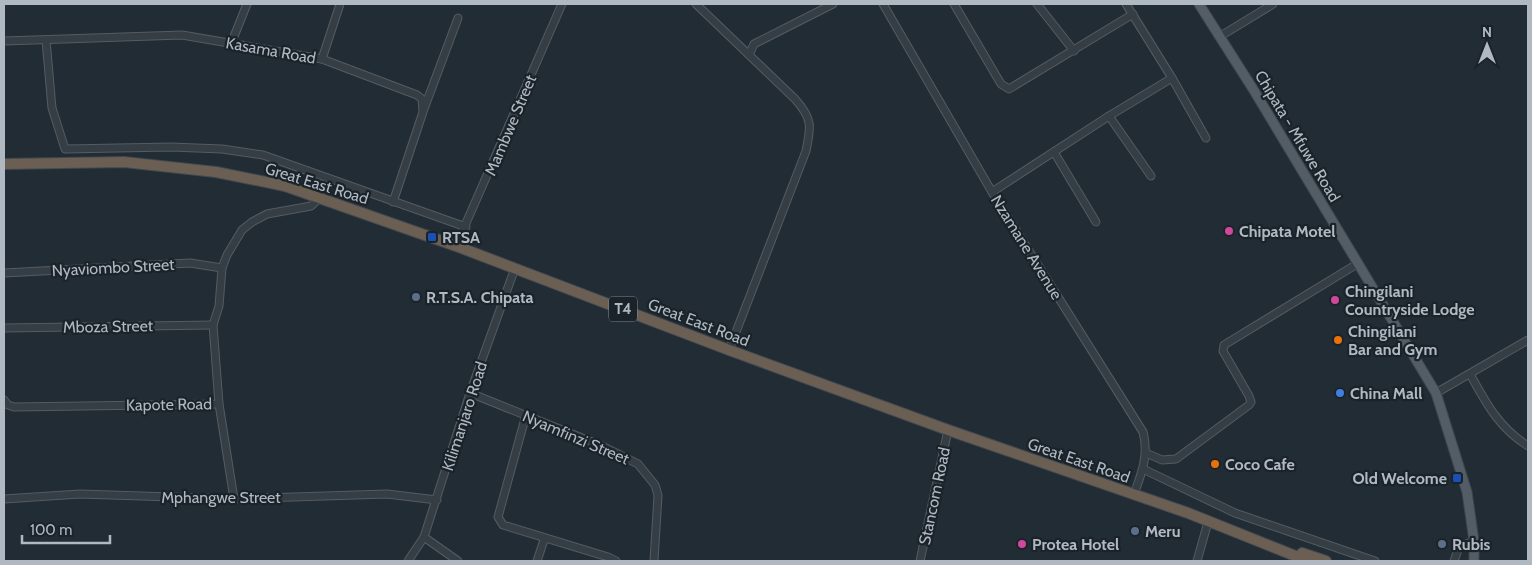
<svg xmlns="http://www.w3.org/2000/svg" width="1532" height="565" font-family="Cabin,sans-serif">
<rect width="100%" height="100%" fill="#222c35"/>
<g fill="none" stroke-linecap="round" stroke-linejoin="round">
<defs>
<g id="minor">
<path d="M696,4L795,99C813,119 811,127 806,151L729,350"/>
<path d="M883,4L992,192L1143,432C1149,454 1142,473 1134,494"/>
<path d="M954,4L1001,84L1009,89L1133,14"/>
<path d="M1037,4L1074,51"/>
<path d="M1126,4L1172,78L1206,138"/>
<path d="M1219,37L1273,4"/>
<path d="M46,40L52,108L65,149L171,147L222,149L263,155L466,227"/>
<path d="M4,41L182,35L322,59L417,95L422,99L423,112L393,202"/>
<path d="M231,44L247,4"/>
<path d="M749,55L754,44L833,4"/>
<path d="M322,59L340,4"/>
<path d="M424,109L458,18"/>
<path d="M1109,116L1151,176"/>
<path d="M1054,152L1096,222"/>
<path d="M992,192L1109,116L1172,78"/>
<path d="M456,246L562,4"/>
<path d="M4,273L190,263L222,268"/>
<path d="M4,328L213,325"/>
<path d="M1470,374C1486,403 1499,428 1528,446"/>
<path d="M470,393L602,446L638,464L655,485L658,495L654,561"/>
<path d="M1436,393L1528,340"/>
<path d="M4,400L8,405L14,407L219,404L213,325L219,306L222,268L227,255L242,230L252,222L267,214L311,206L321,197"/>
<path d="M219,404L234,499"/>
<path d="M526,415L498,517L503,525L608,557L616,561"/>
<path d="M1146,453L1162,460L1176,459L1249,405L1251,402L1249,396L1223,351L1224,345L1357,264"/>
<path d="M1143,469L1235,513L1375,561"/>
<path d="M4,499L80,494L234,499L387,494L437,500"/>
<path d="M424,537L458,561"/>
<path d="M408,561L424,537L470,393L515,268"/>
<path d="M537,561L544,540"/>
<path d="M920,561L948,430"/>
<path d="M1197,561L1208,522"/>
<path d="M1454,561L1459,547L1474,541"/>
</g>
<path id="major" d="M1199,4L1253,89L1436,393L1467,492L1474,541V561"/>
<g id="highway">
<path d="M4,164L124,162L216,172L285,186L456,246L729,350L948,430L1188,513L1308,561"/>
<path d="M1302,553L1326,561"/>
</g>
</defs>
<use href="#minor" stroke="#535c63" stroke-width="9"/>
<use href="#major" stroke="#3f474f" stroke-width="11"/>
<use href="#highway" stroke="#404950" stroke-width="12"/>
<use href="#minor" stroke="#353e45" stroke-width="7"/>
<use href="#major" stroke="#535d65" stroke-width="9"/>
<use href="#highway" stroke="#6b5e53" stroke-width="10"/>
</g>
<g fill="#d1479c" stroke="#1b232a" stroke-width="2">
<circle cx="1229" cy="231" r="5"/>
<circle cx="1335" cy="300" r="5"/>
<circle cx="1022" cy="544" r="5"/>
</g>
<g fill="#1a4fb4" stroke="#1b232a" stroke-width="2">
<rect x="427" y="232" width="10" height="10" rx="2.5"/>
<rect x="1452" y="473" width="10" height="10" rx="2.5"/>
</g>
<g fill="#5c6f8a" stroke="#1b232a" stroke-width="2">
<circle cx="416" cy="297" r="5"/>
<circle cx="1135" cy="531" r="5"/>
<circle cx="1442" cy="544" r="5"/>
</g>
<g fill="#e8710a" stroke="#1b232a" stroke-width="2">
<circle cx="1338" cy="340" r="5"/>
<circle cx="1215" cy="464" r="5"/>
</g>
<circle fill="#3f7fe0" stroke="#1b232a" stroke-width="2" cx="1340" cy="393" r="5"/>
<g text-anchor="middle" stroke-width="4.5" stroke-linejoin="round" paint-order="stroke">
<rect fill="#1b232a" stroke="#838c94" stroke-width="1" x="609" y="296.5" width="28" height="25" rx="4"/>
<g font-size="15" font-weight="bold" fill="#b0b9c2">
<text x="623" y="314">T4</text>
</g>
<g font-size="16" fill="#b0b9c2" stroke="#1b232a">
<text transform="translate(271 50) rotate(10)" y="6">Kasama Road</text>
<text transform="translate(510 125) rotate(-67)" y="6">Mambwe Street</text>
<text transform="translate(1298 136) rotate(59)" y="6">Chipata - Mfuwe Road</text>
<text transform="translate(317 183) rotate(17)" y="6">Great East Road</text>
<text transform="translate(1027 247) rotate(58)" y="6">Nzamane Avenue</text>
<text transform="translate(113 267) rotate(-3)" y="6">Nyaviombo Street</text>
<text transform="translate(699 322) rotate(21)" y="6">Great East Road</text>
<text transform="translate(108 326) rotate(-1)" y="6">Mboza Street</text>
<text transform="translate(169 404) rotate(-1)" y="6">Kapote Road</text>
<text transform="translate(464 416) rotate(-72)" y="6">Kilimanjaro Road</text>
<text transform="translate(576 437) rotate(23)" y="6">Nyamfinzi Street</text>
<text transform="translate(1079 460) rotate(19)" y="6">Great East Road</text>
<text transform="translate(934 496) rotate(-78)" y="6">Stancom Road</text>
<text x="221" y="503">Mphangwe Street</text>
</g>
<g font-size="16" font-weight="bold" fill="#b0b9c2" stroke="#1b232a" text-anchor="start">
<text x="1239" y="237">Chipata Motel</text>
<text x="442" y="243">RTSA</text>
<text x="1345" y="297">Chingilani<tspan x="1345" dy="18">Countryside Lodge</tspan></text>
<text x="426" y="303">R.T.S.A. Chipata</text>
<text x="1348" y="337">Chingilani<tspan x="1348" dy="18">Bar and Gym</tspan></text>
<text x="1350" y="399">China Mall</text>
<text x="1225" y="470">Coco Cafe</text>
<text x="1447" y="484" text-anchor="end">Old Welcome</text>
<text x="1145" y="537">Meru</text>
<text x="1032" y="550">Protea Hotel</text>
<text x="1452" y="550">Rubis</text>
</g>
</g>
<rect width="1532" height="565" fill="none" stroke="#b0b9c2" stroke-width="10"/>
<g transform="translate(1487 45)" stroke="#1b232a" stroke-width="4" paint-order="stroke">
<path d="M0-4L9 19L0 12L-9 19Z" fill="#b0b9c2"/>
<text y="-8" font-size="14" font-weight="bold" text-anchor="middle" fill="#b0b9c2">N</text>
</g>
<path d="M22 535v8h88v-8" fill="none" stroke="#b0b9c2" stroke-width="2.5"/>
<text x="30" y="535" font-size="15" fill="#b0b9c2" stroke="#1b232a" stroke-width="4" paint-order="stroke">100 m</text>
</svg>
